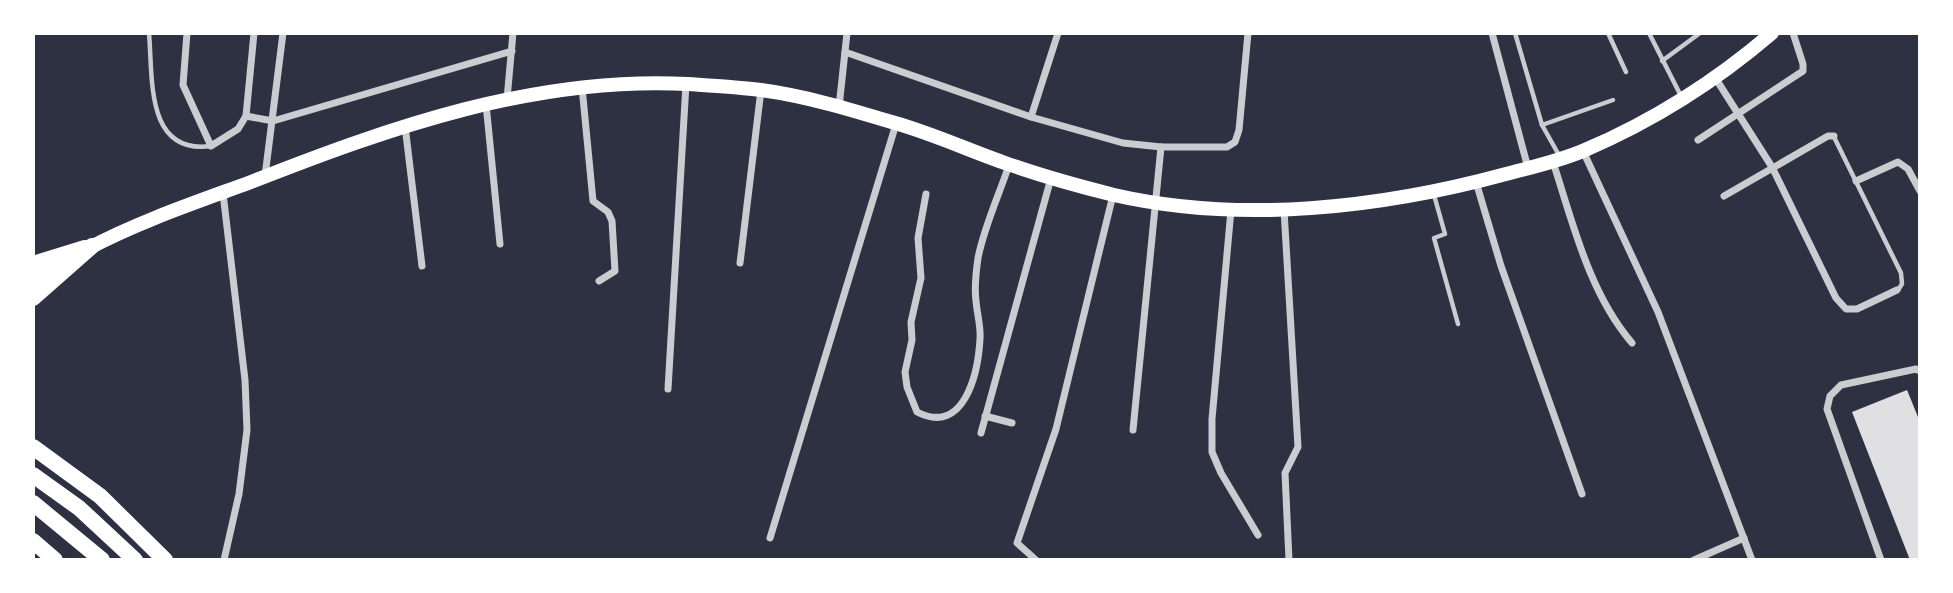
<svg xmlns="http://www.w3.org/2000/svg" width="1953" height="593" font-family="'Sofia Sans Condensed',sans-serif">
<rect width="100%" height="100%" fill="#2d3142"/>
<path fill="#e0e0e3" d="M1907,390L1920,422V560H1910L1852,412Z"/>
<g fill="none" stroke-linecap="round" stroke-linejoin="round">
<g stroke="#caccd0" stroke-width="4.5">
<path d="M149,33C153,78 145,155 211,146"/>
<path d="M1515,33L1542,125L1560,157"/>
<path d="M1608,33L1626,72"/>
<path d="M1649,33L1682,98"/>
<path d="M1662,61L1700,33"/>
<path d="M1542,125L1613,100"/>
<path d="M1834,137L1901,273L1902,284L1898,290"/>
<path d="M1434,195L1445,234L1434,238L1458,324"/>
</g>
<g stroke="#caccd0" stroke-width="7">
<path d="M187,33L183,85L211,146L238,129L246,116L254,33"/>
<path d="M1492,33L1528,168"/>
<path d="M845,52L1031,117L1123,143L1161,147H1227L1235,142L1239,130L1248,33"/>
<path d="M1716,79L1772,167L1836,298L1846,309H1857L1897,290"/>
<path d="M582,87L593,201L608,212L612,221L615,271L599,281"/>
<path d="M507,99L513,33"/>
<path d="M486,104L500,244"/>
<path d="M839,107L847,33"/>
<path d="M246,116L273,121L512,51"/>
<path d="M1031,117L1058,33"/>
<path d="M405,126L422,266"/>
<path d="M1698,140L1803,71V64L1793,33"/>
<path d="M1583,151L1658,312L1752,560"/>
<path d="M1553,162C1573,223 1589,293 1632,343"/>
<path d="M265,176L283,33"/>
<path d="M1856,181L1898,162L1908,169L1920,191"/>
<path d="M1476,182L1501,266L1582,494"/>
<path d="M223,193L245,380L247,430L239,494L224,560"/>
<path d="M926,194L918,238L921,278L911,322L912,340L905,372L907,387L917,412C964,436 978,374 980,339C981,326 977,314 976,301C974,287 976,272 978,258C984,227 999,195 1009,165"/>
<path d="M1724,196L1828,136H1834"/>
<path d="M1231,210L1212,419V452L1221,473L1258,535"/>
<path d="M1284,210L1298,447L1285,473L1289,560"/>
<path d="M740,263L761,90"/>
<path d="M668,389L686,84"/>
<path d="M985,416L1012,423"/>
<path d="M1133,430L1161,147"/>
<path d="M981,433L1051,178"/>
<path d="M770,538L896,124"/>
<path d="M1036,560L1017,543L1056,429L1113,195"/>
<path d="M1694,560L1744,538"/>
<path d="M1881,560L1827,409L1830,396L1841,385L1916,369L1920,371"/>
</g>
<path stroke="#fff" stroke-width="14" d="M33,280C52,269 70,258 89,248C140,221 197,202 251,182C391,127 535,76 688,84C712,86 737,87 761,90C806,96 852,110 895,123C934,134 970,151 1008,164C1042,176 1078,186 1114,195C1241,224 1381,208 1506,174C1532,167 1560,161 1585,150C1653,121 1716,81 1772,33"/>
<g stroke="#fff" stroke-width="16">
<path d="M33,264L85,248"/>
<path d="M33,298L92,246"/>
<path d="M33,447L100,496L165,560"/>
<path d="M33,475L79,508L135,560"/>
<path d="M33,503L102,560"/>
<path d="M33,541L55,560"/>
</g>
</g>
<rect width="1953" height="593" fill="none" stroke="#ffffff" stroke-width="70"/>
</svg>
